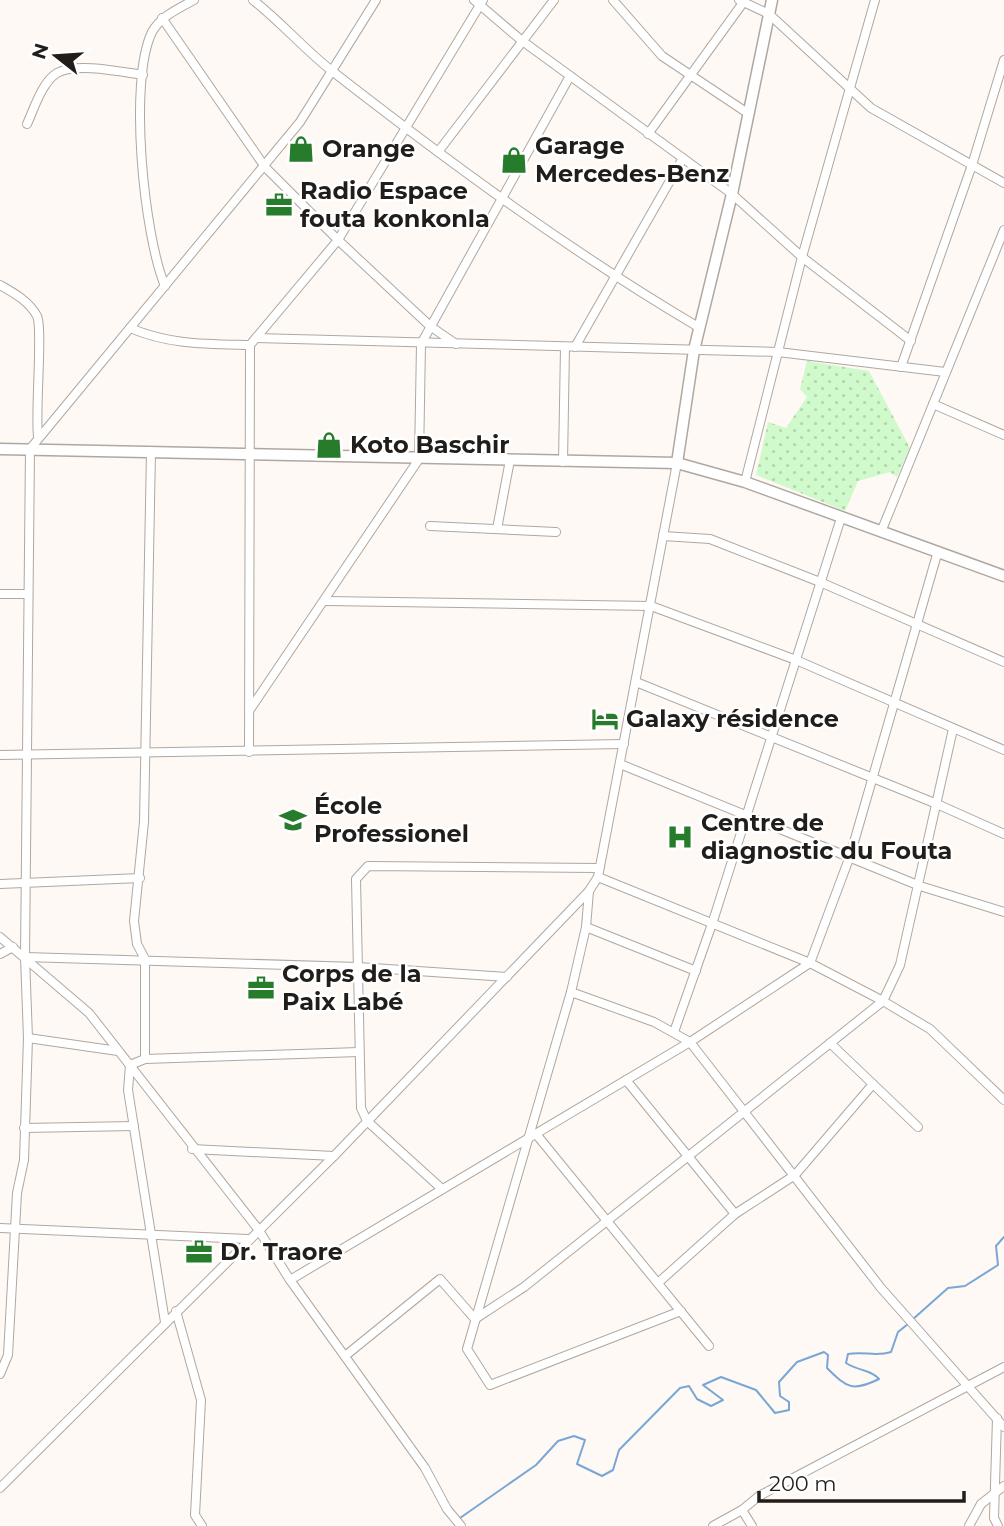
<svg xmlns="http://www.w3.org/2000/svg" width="1004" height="1526" font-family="Montserrat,sans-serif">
<defs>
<pattern id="park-dots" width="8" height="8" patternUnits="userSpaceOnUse" patternTransform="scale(1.75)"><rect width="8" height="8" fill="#d0facb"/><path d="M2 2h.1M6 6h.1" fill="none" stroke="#b2d6ae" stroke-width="1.8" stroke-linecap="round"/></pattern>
</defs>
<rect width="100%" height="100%" fill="#fef9f4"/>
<path fill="url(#park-dots)" d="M807,361L869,371L910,448L897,477L890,472L858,481L845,511L756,475L768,422L786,428L807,397L800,389Z"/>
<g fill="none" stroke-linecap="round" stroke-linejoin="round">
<g stroke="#7aa6d5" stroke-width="2">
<path d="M912,1320L948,1288L965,1286L998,1265L996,1246L1004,1237"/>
<path d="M460,1518L536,1465L558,1441L574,1436L585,1440L577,1464L602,1476L613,1470L619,1450L680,1388L689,1386L697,1399L711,1406L723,1400L703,1385L721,1377L756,1390L775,1413L789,1410V1402L780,1396L779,1382L797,1362L824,1352L828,1355L827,1368C847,1388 853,1392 879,1379C870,1369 858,1371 846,1363L848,1354C864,1351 876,1357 891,1352L898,1332L908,1324"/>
</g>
<defs>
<g id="street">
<path d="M253,0C281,22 304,49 332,71C450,163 571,252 700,328"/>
<path d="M474,0L521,40L732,194L802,257L911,341"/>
<path d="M613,0L662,56L749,114"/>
<path d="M739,0L769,14L871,108L1004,183"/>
<path d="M162,18L265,167L338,240L430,326L456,344"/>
<path d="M27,124C34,109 42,82 57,73C76,62 122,72 143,75"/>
<path d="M648,134L745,0"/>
<path d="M438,152L554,0"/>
<path d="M0,285C14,293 29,301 37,316C43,328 35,412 38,436"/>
<path d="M165,286C144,236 128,81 152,32C161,16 178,9 194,0"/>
<path d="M130,328C170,345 207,344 250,345L338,240L483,0"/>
<path d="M256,338L778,352L945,372"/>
<path d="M575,347L683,158"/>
<path d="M901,367L972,165L1004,60"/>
<path d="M933,404L1004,435"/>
<path d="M563,462L565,347"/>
<path d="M745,482L802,257L875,0"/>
<path d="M430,526L556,532"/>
<path d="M497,529L510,460"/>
<path d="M881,532L1004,230"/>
<path d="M663,536L710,539L820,582L1004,662"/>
<path d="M0,594H28"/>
<path d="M326,601L651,606L796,660L1004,750"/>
<path d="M636,682L937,804L1004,834"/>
<path d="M249,711L419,459L421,344L570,76"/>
<path d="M249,752L250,345"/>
<path d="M0,755L624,744"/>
<path d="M620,764L920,886L1004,912"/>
<path d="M598,877L810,963L883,1001L930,1029L1004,1100"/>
<path d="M0,884L140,878"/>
<path d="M589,891L586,927L571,992L467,1349L490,1385L681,1311"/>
<path d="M586,927L696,971"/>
<path d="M0,937L89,1013L258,1229L290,1280L425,1468L447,1509L461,1526"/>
<path d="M0,954L13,947"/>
<path d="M25,957L358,967L507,977"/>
<path d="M571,992L654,1022L690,1042L881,1288L1004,1427"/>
<path d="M674,1032L713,921L841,518"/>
<path d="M28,1038L118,1051"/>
<path d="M830,1043L918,1127"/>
<path d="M145,1059V959L137,944L134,921L144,822L151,451"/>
<path d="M626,1080L735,1214"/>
<path d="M24,1128L134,1126"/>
<path d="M536,1134L709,1346"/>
<path d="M192,1149L334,1156"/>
<path d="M442,1189L367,1121L361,1108L356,879L368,866L599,868"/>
<path d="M0,1228L248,1239"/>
<path d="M290,1280L690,1042L810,963L850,856L938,551"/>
<path d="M659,1282L735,1214L795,1175L873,1084"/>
<path d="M176,1311L201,1400L195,1515L202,1526"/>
<path d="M165,1322L128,1090L130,1065L145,1059L359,1052"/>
<path d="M345,1356L440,1279L475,1319L524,1287L883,1001L900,965L953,729"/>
<path d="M0,1374L8,1355L17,1193L24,1160L28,1038L25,957L30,449L300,122L376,0"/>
<path d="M997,1418L994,1518L998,1526"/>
<path d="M0,1488L334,1156L589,891L598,877L677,463"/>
<path d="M742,1510L752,1526"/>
<path d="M713,1526L742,1510L759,1496L1004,1367"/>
<path d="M969,1526L981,1504L1004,1486"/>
</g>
<g id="secondary">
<path d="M0,449L677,463L745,482L1004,576"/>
<path d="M677,463L694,350L732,194L772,0"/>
</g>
</defs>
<use href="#street" stroke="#b0a7a0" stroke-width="10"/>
<use href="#secondary" stroke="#b0a7a0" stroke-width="13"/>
<use href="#street" stroke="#fff" stroke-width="8"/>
<use href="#secondary" stroke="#fff" stroke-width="10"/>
</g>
<defs>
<symbol id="shop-bare" viewBox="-9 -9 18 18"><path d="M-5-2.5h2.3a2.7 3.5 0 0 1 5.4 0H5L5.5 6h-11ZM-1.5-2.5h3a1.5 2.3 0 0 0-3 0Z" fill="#267c2a" stroke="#fff" stroke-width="2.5" paint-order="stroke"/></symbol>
<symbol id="office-bare" viewBox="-9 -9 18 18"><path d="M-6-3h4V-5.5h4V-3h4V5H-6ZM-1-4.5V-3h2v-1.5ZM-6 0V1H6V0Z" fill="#267c2a" stroke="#fff" stroke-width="2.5" paint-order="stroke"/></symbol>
<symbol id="hotel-bare" viewBox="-9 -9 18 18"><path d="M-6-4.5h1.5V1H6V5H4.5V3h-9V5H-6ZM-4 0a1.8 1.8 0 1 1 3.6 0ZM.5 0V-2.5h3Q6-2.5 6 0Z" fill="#267c2a" stroke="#fff" stroke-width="2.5" paint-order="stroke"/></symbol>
<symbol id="school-bare" viewBox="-9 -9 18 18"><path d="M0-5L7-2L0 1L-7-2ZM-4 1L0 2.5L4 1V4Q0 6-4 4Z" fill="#267c2a" stroke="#fff" stroke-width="2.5" paint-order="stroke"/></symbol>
<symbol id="hospital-bare" viewBox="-9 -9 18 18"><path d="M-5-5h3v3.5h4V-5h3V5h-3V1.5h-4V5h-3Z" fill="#267c2a" stroke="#fff" stroke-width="2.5" paint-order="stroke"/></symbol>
</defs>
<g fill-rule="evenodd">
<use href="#shop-bare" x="282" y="130" width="38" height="38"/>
<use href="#shop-bare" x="495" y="141" width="38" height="38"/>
<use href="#office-bare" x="260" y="186" width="38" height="38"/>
<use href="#shop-bare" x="310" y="426" width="38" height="38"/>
<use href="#hotel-bare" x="586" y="700" width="38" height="38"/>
<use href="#school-bare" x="274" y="801" width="38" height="38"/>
<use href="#hospital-bare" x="661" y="818" width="38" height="38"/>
<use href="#office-bare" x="242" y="969" width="38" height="38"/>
<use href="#office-bare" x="180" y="1233" width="38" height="38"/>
</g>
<g text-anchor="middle" stroke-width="5" stroke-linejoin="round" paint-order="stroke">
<g font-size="24" font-weight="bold" fill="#201d1a" stroke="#fff" text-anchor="start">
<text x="535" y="154">Garage<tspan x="535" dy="28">Mercedes-Benz</tspan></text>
<text x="322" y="157">Orange</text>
<text x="300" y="199">Radio Espace<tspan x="300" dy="28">fouta konkonla</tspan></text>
<text x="350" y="453">Koto Baschir</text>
<text x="626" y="727">Galaxy résidence</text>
<text x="314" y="814">École<tspan x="314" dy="28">Professionel</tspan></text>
<text x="701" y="831">Centre de<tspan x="701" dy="28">diagnostic du Fouta</tspan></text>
<text x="282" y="982">Corps de la<tspan x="282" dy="28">Paix Labé</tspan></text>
<text x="220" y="1260">Dr. Traore</text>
</g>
</g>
<g transform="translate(56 56) rotate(287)" stroke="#ffffff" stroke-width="5" paint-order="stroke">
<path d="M0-5L12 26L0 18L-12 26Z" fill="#201d1a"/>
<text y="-10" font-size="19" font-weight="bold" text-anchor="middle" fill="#201d1a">N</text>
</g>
<path d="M759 1491v10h205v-10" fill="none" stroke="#201d1a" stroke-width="3.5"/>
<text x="769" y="1491" font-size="21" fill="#201d1a" stroke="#ffffff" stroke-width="5" paint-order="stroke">200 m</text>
</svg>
